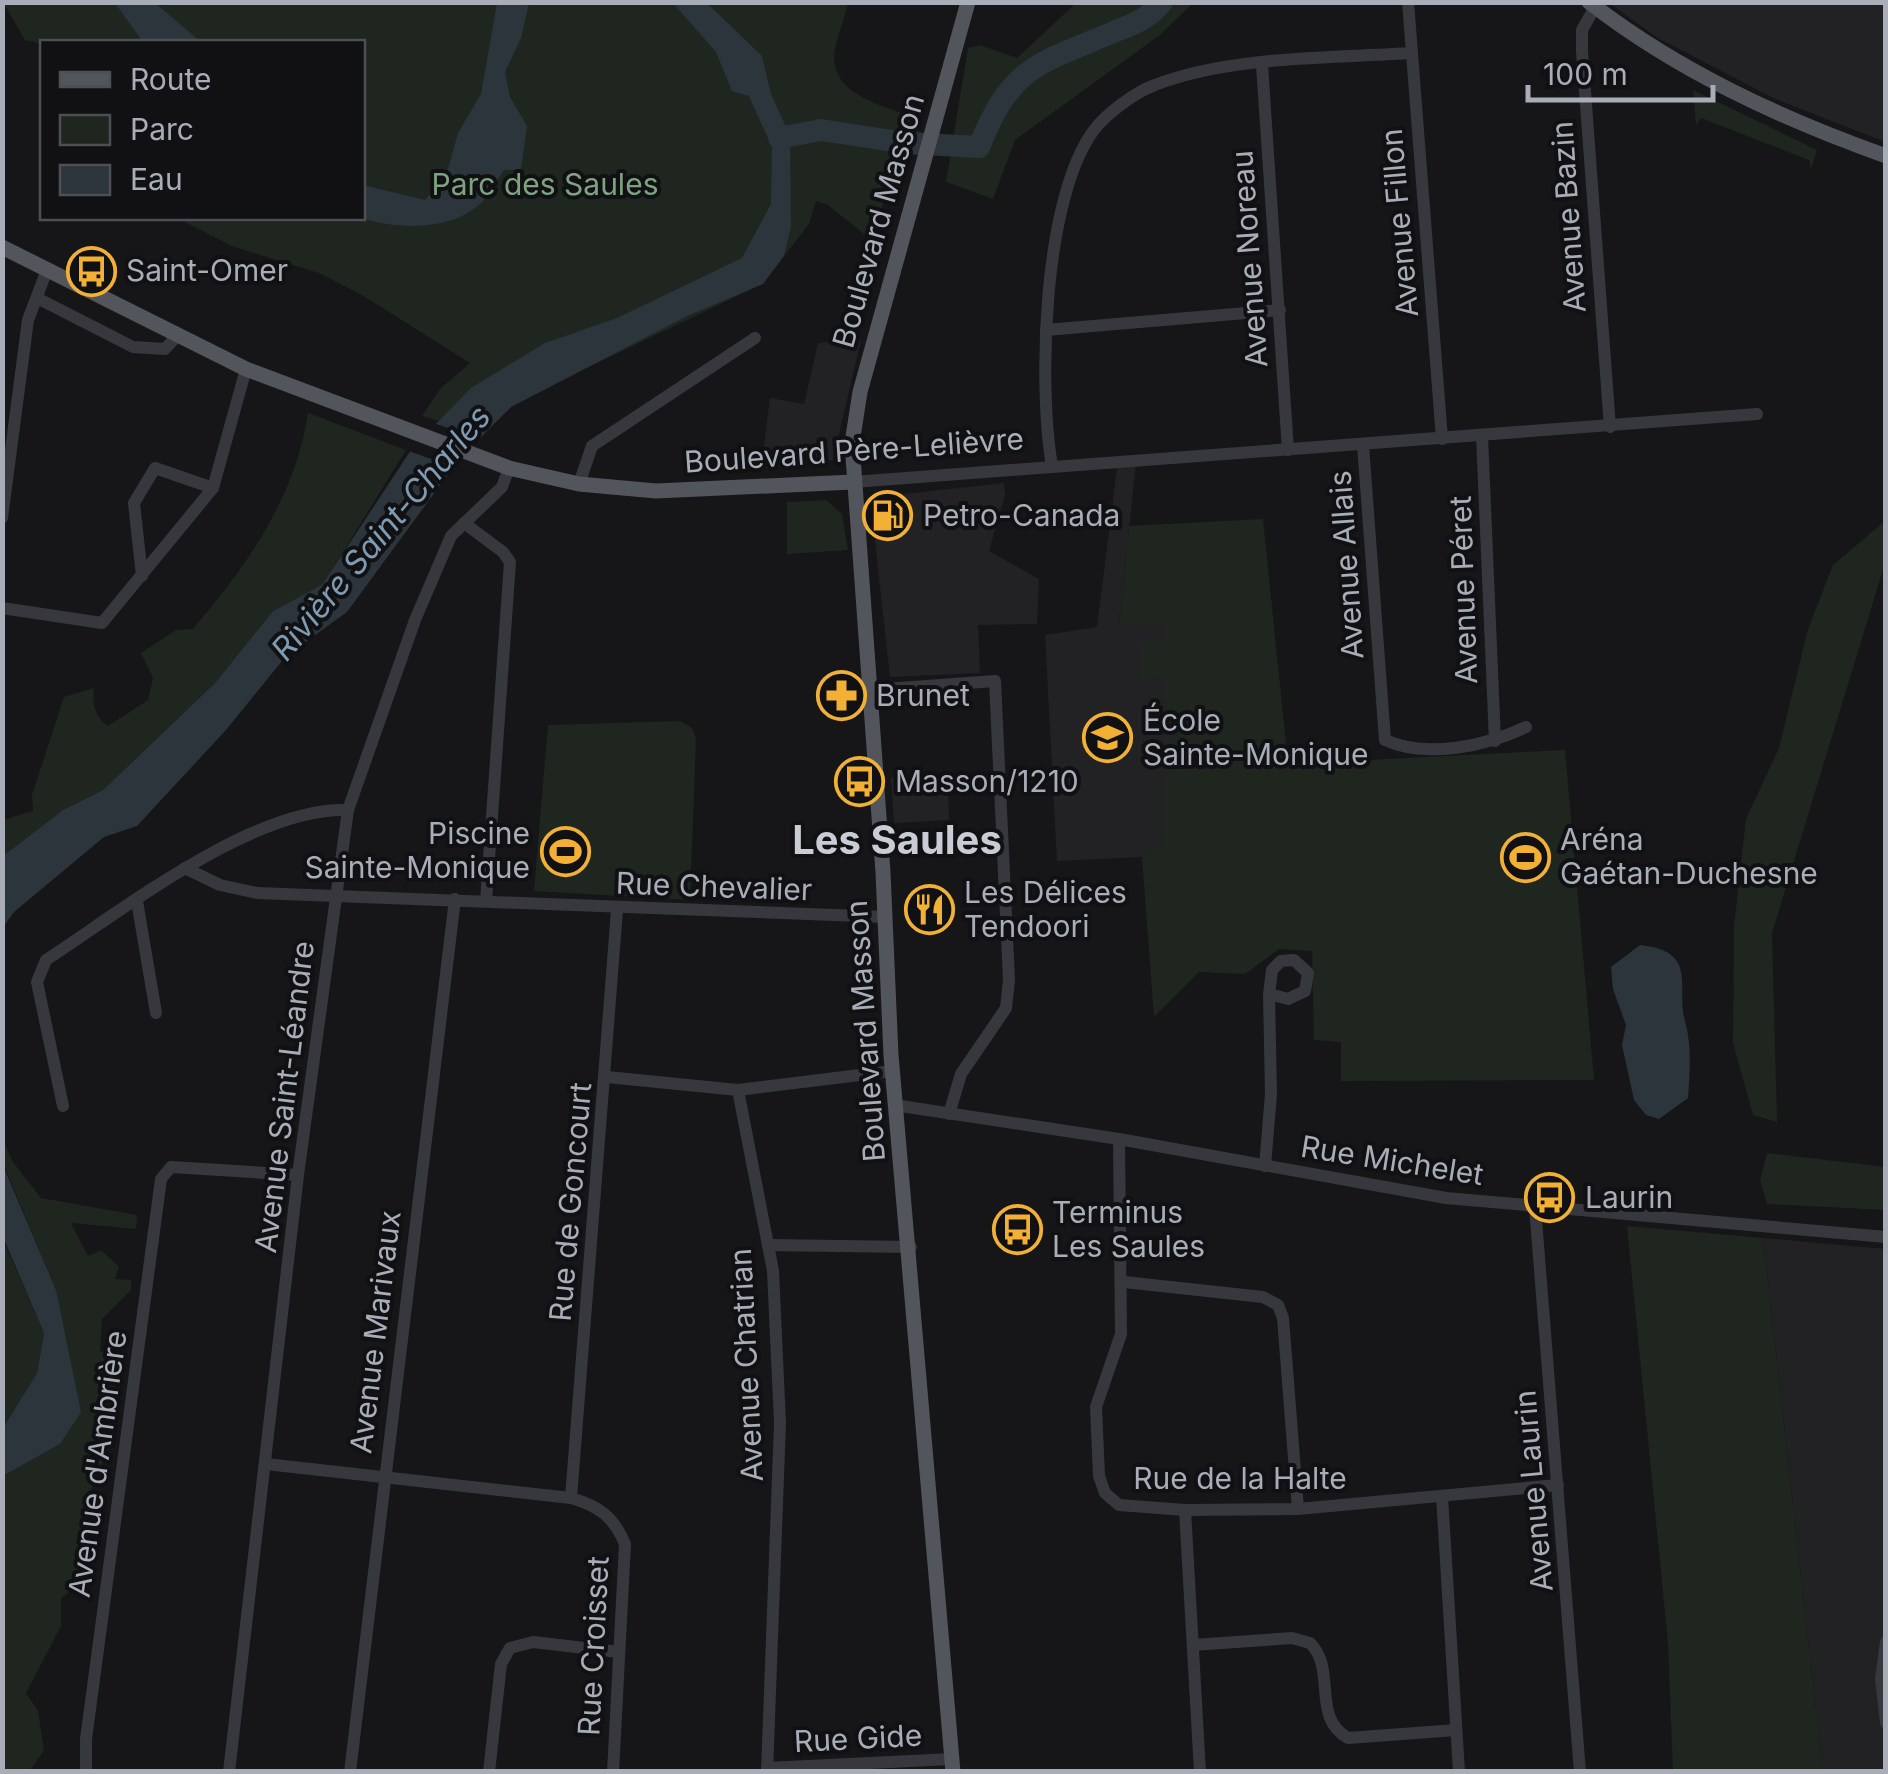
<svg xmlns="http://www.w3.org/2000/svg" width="1888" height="1774" font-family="Inter,sans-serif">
<rect width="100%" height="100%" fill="#161618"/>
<g fill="#222225">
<path d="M1609,3H1885V142L1773,98L1658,38Z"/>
<path d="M861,340L833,460L761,469L770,398L804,404L818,343Z"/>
<path d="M1136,463L1119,622L1165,625V841L1142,857L1057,861L1045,635L1097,627L1117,468Z"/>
<path d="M1004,483L1005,495L989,551L1039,579L1037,624L978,625L980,673L890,677L871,504L885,496Z"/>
<path d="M891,777L948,783L949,820L894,823Z"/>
<path d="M1763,1238L1885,1249V1771H1823Z"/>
</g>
<g fill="#1e261f">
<path d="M3,2L848,3C845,20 835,39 834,57C834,95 883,106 911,116L909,127L920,132L902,173L895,171L870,239L828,205L816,201L809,224L784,256L785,244L758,286L524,398L439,421L422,416L440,389L470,363L362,295L319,273L234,247L177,218H362V42L42,44L25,40Z"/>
<path d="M1076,3H1193L1160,35L1015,140L993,199L946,182L968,48L980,45L1017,58Z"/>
<path d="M1693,90L1817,150L1811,169L1809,160L1701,118L1696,125Z"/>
<path d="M308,413L406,450L322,586L273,611L215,683L103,790L63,810L3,856V820L33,811L32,795L64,697L94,688C92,704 95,717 108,726L148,700L153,678L141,653L176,630L193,629C248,564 295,498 308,413Z"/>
<path d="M826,500L842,514L848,550L787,554V502Z"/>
<path d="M1263,519L1288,764L1565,750L1594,1080L1341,1081V1042L1314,1040L1312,951L1279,949L1245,974L1199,972L1154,1017L1142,857L1165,841V680L1141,679V642L1165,641V626L1119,623L1129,526Z"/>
<path d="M1885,521V563L1772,933L1777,1122L1753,1115L1733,1043L1734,927L1746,819L1779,748L1808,629L1833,565Z"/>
<path d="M680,721L692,728L696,738L690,900L534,891L548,725Z"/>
<path d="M2,1138L13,1162L41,1198L137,1215L136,1229L71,1223L88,1256L101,1250L119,1267L115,1279L131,1280V1290L102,1319L100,1352L120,1346L112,1403L105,1408L111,1442L88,1497L87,1578L61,1598V1626L26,1693L38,1711L44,1750L29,1772L3,1771V1476L60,1444L56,1290L3,1163Z"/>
<path d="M1767,1153L1885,1167V1210L1767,1204L1760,1180Z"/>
<path d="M1627,1226L1763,1238L1823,1771H1673L1668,1643Z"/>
<path d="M2,1237L44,1333L37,1373L3,1428Z"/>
</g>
<g fill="#2c353c">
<path d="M115,3H155L201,42H143Z"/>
<path d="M497,3H529L521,38L505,72L510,97L527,126L521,170H504C497,180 491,193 482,202C453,231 398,230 362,218L363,185L425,200L446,176L458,133L481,94Z"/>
<path d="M673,3H707L762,56L771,94L790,136L791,226L784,256L763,284L687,316L511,407L460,458L347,612L286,656L226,730L137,826L104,837L14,912L3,927V856L63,810L103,790L215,683L273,611L322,585L413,447L471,388L545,343L617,318L742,258L771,204L772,147L749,96L732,91L716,52Z"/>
<path d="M1640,945C1699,951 1676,987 1685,1021C1692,1047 1690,1070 1688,1098L1659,1119L1646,1115L1634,1100L1622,1045L1626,1025L1613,989L1611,967Z"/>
<path d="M2,1163L56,1290L81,1412L60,1444L3,1476V1428L37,1373L44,1333L3,1237Z"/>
</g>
<path fill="#161618" d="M430,422L485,440L459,469L406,450Z"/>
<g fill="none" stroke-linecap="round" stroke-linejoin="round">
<path stroke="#2c353c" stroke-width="22" d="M779,138L821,130L906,143L979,147C1012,64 1039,64 1116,31C1134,24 1150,18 1162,2"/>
<g stroke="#37383d" stroke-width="12">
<path d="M1408,2L1442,439"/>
<path d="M1595,7L1582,30V51L1610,427"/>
<path d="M1262,65L1288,450"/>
<path d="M37,298L133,347L165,349L177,336"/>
<path d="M1046,330L1280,310"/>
<path d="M1482,436L1495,741"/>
<path d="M1363,445L1385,740C1427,759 1486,746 1526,727"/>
<path d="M1052,466C1038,384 1043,198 1094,130C1106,114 1135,92 1155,85C1229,56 1332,58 1412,53"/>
<path d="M853,482L1757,414"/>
<path d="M579,484L592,446L755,338"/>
<path d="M2,518L28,320L47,270"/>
<path d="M464,523L503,552L510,562L486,901"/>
<path d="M142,576L134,503L155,468L213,488"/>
<path d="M2,608L102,623L213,488L246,369"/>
<path d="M871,690L995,681L1009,980L1006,1008L961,1074L949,1114"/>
<path d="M185,868L220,885L257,893L886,917"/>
<path d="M137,901L156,1013"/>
<path d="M1294,960L1308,973L1305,991L1288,999L1269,994L1272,970L1281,961Z"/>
<path d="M607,1077L738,1090L773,1271L780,1423L767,1772"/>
<path d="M738,1090L892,1071"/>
<path d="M894,1105L1119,1139L1446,1198L1886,1237"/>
<path d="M63,1106L37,982L46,960C123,910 255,806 348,810"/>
<path d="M1119,1139L1121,1334L1096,1407L1099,1476L1105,1493L1119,1505L1185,1510L1298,1509L1558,1485"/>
<path d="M1265,1166L1271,1094L1269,994"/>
<path d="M1535,1207L1580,1772"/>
<path d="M768,1245L911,1247"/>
<path d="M1124,1282L1263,1297L1278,1305L1283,1318L1298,1509"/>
<path d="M266,1464L571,1498C599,1506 614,1517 625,1544L613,1772"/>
<path d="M1442,1496L1459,1772"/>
<path d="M571,1498L617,910"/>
<path d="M1185,1510L1200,1772"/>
<path d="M1886,1642L1881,1679L1886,1723"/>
<path d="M1193,1645L1292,1638L1310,1643C1337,1669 1311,1718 1348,1738L1456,1730"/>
<path d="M767,1768L952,1759"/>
<path d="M86,1772V1739L161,1179L171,1167L298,1175"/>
<path d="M229,1772L298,1175L348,810L415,620L451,536L502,487L509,468"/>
<path d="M350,1772L455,899"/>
<path d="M489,1772L501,1664L510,1648L533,1642L619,1652"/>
</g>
<g stroke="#53555c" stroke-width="15">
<path d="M1589,2C1678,71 1780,118 1886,156"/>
<path d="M2,247L246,369L509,468L579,484L656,491L853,482"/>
<path d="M953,1772L891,1055L883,872L852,443L860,392L968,2"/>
</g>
</g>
<defs>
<symbol id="bus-ring" viewBox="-11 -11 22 22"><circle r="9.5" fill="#111113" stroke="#f2b134" stroke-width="1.5"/><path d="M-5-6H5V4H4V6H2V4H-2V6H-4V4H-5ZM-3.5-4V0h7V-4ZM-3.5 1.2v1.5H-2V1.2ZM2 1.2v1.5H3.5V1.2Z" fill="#f2b134"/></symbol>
<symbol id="fuel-ring" viewBox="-11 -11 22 22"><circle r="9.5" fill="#111113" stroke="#f2b134" stroke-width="1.5"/><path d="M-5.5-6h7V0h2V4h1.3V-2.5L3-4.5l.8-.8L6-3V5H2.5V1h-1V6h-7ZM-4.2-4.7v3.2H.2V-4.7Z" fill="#f2b134"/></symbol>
<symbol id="pharmacy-ring" viewBox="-11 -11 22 22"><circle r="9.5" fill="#111113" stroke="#f2b134" stroke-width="1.5"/><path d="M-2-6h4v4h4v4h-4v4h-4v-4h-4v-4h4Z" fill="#f2b134"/></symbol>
<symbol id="school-ring" viewBox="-11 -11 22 22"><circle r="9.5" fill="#111113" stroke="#f2b134" stroke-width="1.5"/><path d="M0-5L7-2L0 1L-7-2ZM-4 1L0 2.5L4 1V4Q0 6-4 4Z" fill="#f2b134"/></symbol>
<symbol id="stadium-ring" viewBox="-11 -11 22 22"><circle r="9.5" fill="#111113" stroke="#f2b134" stroke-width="1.5"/><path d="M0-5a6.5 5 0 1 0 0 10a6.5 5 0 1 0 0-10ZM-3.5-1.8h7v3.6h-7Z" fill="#f2b134"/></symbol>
<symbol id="restaurant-ring" viewBox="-11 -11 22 22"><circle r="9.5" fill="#111113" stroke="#f2b134" stroke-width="1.5"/><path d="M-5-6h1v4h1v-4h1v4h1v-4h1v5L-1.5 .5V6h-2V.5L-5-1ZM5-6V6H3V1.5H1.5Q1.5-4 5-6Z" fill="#f2b134"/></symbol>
</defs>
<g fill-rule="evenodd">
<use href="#bus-ring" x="64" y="244" width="55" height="55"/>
<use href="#fuel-ring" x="860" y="488" width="55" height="55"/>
<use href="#pharmacy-ring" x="814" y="668" width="55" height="55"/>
<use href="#school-ring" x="1080" y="710" width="55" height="55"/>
<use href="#bus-ring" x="832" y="754" width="55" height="55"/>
<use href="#stadium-ring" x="538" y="824" width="55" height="55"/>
<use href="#stadium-ring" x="1498" y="830" width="55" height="55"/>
<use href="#restaurant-ring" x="902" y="882" width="55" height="55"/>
<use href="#bus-ring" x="1522" y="1170" width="55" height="55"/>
<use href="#bus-ring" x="990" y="1202" width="55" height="55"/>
</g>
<g text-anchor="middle" stroke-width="8" stroke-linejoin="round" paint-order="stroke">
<g font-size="30" fill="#7fa381" stroke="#111113">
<text x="545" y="195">Parc des Saules</text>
</g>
<g font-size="30" fill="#a8adb8" stroke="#111113">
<text transform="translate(1569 217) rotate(-94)" y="10">Avenue Bazin</text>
<text transform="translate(879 221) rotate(-74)" y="10">Boulevard Masson</text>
<text transform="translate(1400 223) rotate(-95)" y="10">Avenue Fillon</text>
<text transform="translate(1250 259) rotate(-94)" y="10">Avenue Noreau</text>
<text transform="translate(854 451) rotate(-4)" y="10">Boulevard Père-Lelièvre</text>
<text transform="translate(1347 565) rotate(-94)" y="10">Avenue Allais</text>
<text transform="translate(1464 590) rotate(-92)" y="10">Avenue Péret</text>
<text transform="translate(714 887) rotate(2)" y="10">Rue Chevalier</text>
<text transform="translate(866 1031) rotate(-94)" y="10">Boulevard Masson</text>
<text transform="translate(285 1097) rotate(-83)" y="10">Avenue Saint-Léandre</text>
<text transform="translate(1392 1161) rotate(9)" y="10">Rue Michelet</text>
<text transform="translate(571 1202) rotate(-85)" y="10">Rue de Goncourt</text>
<text transform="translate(376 1332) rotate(-83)" y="10">Avenue Marivaux</text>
<text transform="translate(747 1365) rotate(-93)" y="10">Avenue Chatrian</text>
<text transform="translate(98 1464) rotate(-82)" y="10">Avenue d'Ambrière</text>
<text x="1240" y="1489">Rue de la Halte</text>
<text transform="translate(1534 1491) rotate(-95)" y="10">Avenue Laurin</text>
<text transform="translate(594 1646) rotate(-87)" y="10">Rue Croisset</text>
<text transform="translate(858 1739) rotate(-3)" y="10">Rue Gide</text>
</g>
<g font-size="30" fill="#a8adb8" stroke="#111113" text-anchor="start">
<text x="126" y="281">Saint-Omer</text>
<text x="923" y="526">Petro-Canada</text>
<text x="876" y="706">Brunet</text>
<text x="1143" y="731">École<tspan x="1143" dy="34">Sainte-Monique</tspan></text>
<text x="895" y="792">Masson/1210</text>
<text x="530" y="844" text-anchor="end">Piscine<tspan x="530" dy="34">Sainte-Monique</tspan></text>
<text x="1560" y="850">Aréna<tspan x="1560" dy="34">Gaétan-Duchesne</tspan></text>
<text x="964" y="903">Les Délices<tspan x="964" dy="34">Tendoori</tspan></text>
<text x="1585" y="1208">Laurin</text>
<text x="1052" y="1223">Terminus<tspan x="1052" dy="34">Les Saules</tspan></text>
</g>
<g font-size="32" font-style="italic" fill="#7f9bb3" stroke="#111113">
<text transform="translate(381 533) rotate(-50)" y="11">Rivière Saint-Charles</text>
</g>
<g font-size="40" font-weight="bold" fill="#c9ccd4" stroke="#111113">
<text x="897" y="854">Les Saules</text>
</g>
</g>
<rect width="1888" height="1774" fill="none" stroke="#a8adb8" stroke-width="10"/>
<rect x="40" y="40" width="325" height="180" fill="#111113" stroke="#4d4f55" stroke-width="2.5"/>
<rect x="60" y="72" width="50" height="15" fill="#53555c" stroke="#4d4f55" stroke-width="2.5"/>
<text x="130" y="90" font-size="30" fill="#a8adb8">Route</text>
<rect x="60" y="115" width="50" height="30" fill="#1e261f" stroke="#4d4f55" stroke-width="2.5"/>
<text x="130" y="140" font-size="30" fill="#a8adb8">Parc</text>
<rect x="60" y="165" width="50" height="30" fill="#2c353c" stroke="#4d4f55" stroke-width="2.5"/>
<text x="130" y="190" font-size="30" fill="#a8adb8">Eau</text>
<path d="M1528 85v15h185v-15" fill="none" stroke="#a8adb8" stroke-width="5"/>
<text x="1543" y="85" font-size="30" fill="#a8adb8" stroke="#111113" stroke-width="8" paint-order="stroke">100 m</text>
</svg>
